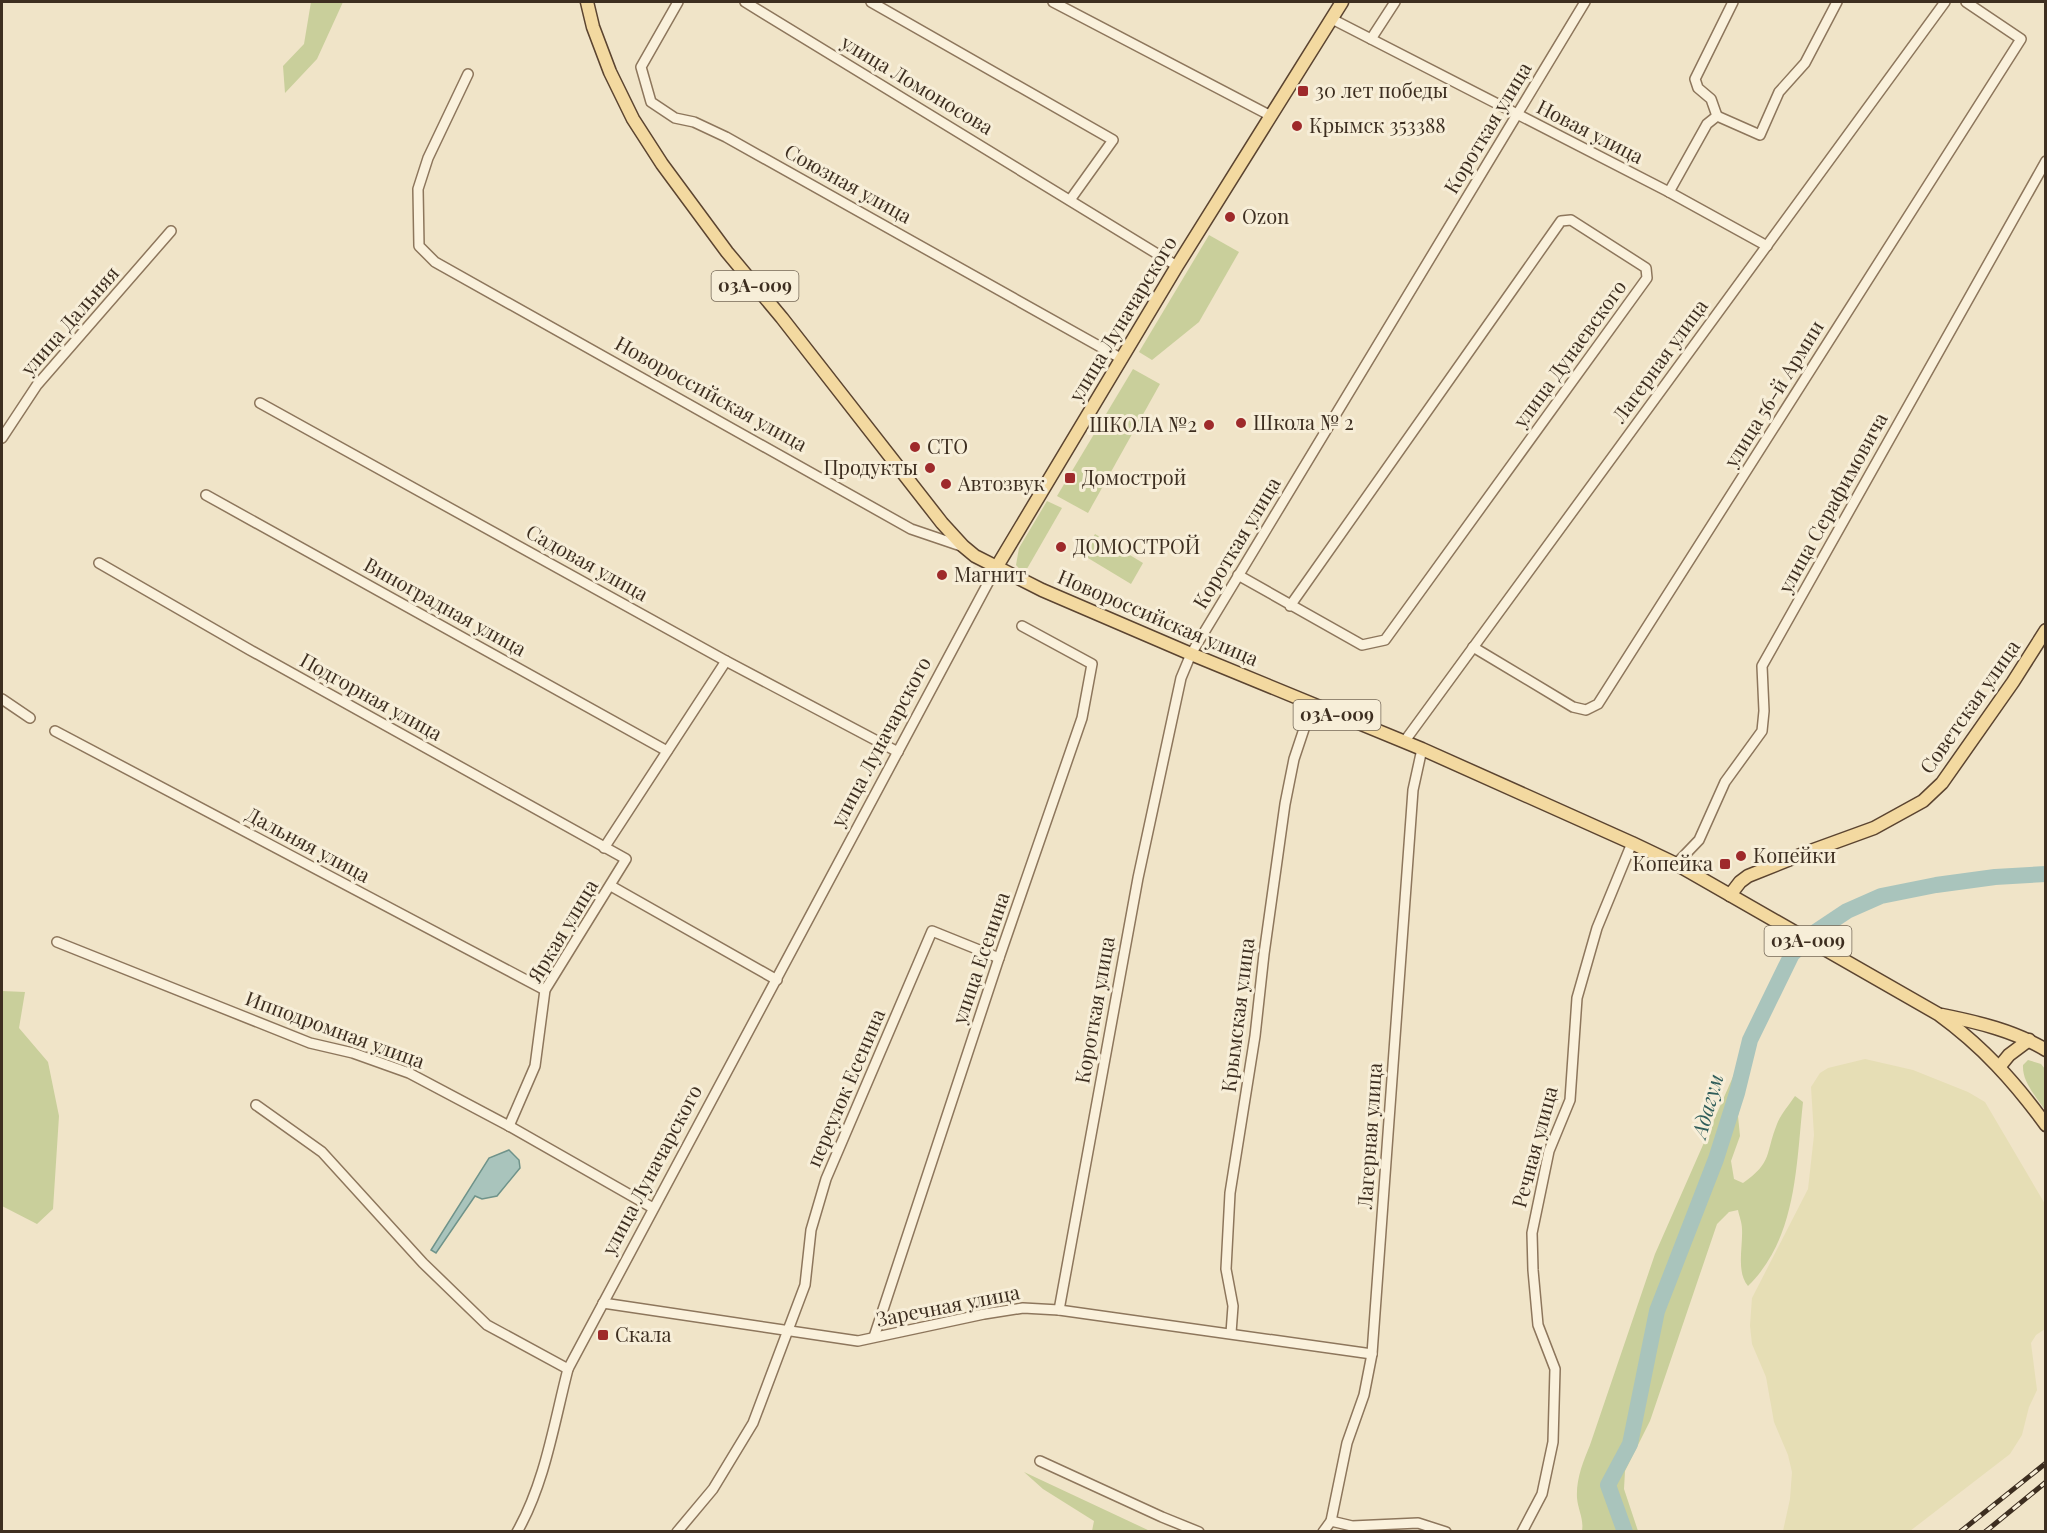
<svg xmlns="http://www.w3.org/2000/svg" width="2047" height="1533" font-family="'Playfair Display',serif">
<rect width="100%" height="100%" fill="#f0e4c8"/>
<path fill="#e6deb5" d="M1865,1059L1913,1070L1968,1092L1985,1102L2045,1204V1329L2036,1335L2031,1343L2037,1390L2029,1407L2022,1435L2010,1454L1910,1531H1783L1790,1499L1792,1472L1788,1455L1774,1422L1766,1377L1752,1344L1750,1326L1752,1298L1808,1189L1814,1135L1811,1087L1820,1073L1828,1068Z"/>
<g fill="#c9cf9b">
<path d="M311,2H343L317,59L285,93L283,66L304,44Z"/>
<path d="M1209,235L1239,252L1199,322L1152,360L1139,352Z"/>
<path d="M1133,369L1160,384L1088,513L1057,496Z"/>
<path d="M1047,501L1062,508L1024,574L1016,565L1019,548Z"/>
<path d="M1095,534L1143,563L1131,584L1083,555Z"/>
<path d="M2,991L25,992L19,1028L48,1062L59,1116L53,1209L37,1224L2,1206Z"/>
<path d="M1743,1054L1742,1098L1738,1116L1740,1136L1731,1161L1734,1179L1743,1183C1773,1162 1765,1154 1777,1124C1781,1114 1789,1105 1795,1096L1803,1102C1796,1166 1797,1238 1748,1286C1736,1272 1743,1247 1742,1229C1742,1222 1739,1216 1738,1210L1729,1212L1717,1224L1650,1421L1625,1471L1624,1489L1638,1531H1582C1584,1519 1578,1510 1577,1498C1576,1479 1583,1462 1590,1445L1655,1254Z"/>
<path d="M2028,1060L2041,1064L2045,1069V1110C2036,1096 2022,1082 2023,1065Z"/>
<path d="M1024,1472L1150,1531H1092L1094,1521L1043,1489Z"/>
</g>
<path fill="#a9c4bc" stroke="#6f938a" stroke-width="1.5" d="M509,1150L519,1160L520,1168L497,1196L482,1199L475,1196L436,1253L431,1250L489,1158Z"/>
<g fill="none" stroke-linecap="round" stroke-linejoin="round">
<path stroke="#a9c4bc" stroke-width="16" d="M1625,1532L1608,1485L1630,1444L1657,1311L1716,1159L1737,1093L1750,1040L1792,954L1817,931L1847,911L1881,896L1936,885L1995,877L2046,874"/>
<defs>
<g id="minor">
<path d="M678,2L641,67L651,102L675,118L694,122L726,137L1122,359"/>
<path d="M745,2L1177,266"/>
<path d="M871,2L1113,140L1070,200"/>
<path d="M1053,2L1271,116"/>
<path d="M1332,19L1669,192L1767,246"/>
<path d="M1371,39L1395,2"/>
<path d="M468,74L428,158L418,189L419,246L435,262L911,529L961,546"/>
<path d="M1717,116L1711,99L1698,88L1695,79L1733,2"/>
<path d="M1669,192L1707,124L1717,116L1760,135L1779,92L1805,63L1837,2"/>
<path d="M260,403L726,661L898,752"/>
<path d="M2,438L37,385L171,231"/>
<path d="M206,495L667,751"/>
<path d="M99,563L250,650L626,859L545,990L535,1066L509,1126"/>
<path d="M1238,575L1362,645L1385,640L1647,278L1646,268L1571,220L1561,221L1290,606"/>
<path d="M1473,647L1573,707L1586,710L1598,704L2021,39L1966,2"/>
<path d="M2,699L30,718"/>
<path d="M55,731L545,990"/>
<path d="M1404,742L1945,2"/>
<path d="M604,848L726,661"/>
<path d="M1676,864L1699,840L1725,782L1762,731L1764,711L1762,666L2046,161"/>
<path d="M611,886L777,980"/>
<path d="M57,942L310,1043L353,1053L409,1073L509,1126L653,1208"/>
<path d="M256,1105L322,1152L423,1263L487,1325L568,1369"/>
<path d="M603,1303L858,1341L984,1314L1023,1308L1059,1310L1372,1354"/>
<path d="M1059,1310L1138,878L1181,678L1191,654L1585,2"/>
<path d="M1231,1333L1233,1306L1226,1269L1230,1193L1255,1036L1264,954L1285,804L1294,759L1312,705"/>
<path d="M874,1337L999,958L1082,718L1092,664L1022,626"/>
<path d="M1040,1461L1162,1517L1199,1532"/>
<path d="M1331,1521L1352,1526L1418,1523L1446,1532"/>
<path d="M517,1532C545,1483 554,1423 568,1369L996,568"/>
<path d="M677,1532L713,1489L753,1423L805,1285L811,1230L826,1179L932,931L999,958"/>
<path d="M1323,1532L1331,1521L1347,1443L1364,1395L1372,1354L1413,790L1422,749"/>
<path d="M1522,1532L1542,1494L1553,1442L1555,1369L1538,1325L1533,1270L1532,1233L1549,1151L1570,1100L1577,998L1597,928L1632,843"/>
</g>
<g id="major">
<path d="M587,2L593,27L610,72L633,119L662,164L727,252L782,318L942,523L963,546L975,556L1042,590L1191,654L1422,749L1632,843L1676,864L1938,1014C1982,1046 2014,1081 2046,1125"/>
<path d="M996,568L1177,266L1342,2"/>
<path d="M1730,895L1740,882L1748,876L1808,852L1874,828L1923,801L1942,783L2013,682L2046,630"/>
<path d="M1942,1015C1977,1022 2015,1031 2046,1050"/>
<path d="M2000,1066L2009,1055L2029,1040"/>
</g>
</defs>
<use href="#minor" stroke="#8d765c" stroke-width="12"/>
<use href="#major" stroke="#5b4430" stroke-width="15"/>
<use href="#minor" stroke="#faf1dc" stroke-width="9"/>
<use href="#major" stroke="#f3d9a0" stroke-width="12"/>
<defs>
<g id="rail">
<path d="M1960,1532L2046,1463"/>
<path d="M1985,1532L2046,1482"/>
</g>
</defs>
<use href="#rail" stroke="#3d2e20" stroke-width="5"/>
<use href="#rail" stroke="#f7eed8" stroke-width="3" stroke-dasharray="9" stroke-linecap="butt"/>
</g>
<g fill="#9e2a2b" stroke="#f7eed8" stroke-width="2">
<rect x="1297" y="85" width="12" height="12" rx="3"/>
<circle cx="1297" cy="126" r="6"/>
<circle cx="1230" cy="217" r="6"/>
<circle cx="1241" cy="423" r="6"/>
<circle cx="1209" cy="425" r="6"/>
<circle cx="915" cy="447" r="6"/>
<circle cx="930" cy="468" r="6"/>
<rect x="1064" y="472" width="12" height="12" rx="3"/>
<circle cx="946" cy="484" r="6"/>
<circle cx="1061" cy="547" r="6"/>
<circle cx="942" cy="575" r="6"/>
<circle cx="1741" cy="856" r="6"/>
<rect x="1719" y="858" width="12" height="12" rx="3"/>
<rect x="597" y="1329" width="12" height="12" rx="3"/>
</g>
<g text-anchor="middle" stroke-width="6" stroke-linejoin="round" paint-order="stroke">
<g fill="#f7eed8" stroke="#756857" stroke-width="1.5">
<rect x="711.5" y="271" width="87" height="30" rx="4.5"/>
<rect x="1293.5" y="700" width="87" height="30" rx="4.5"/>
<rect x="1764.5" y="926" width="87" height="30" rx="4.5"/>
</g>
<g font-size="18" font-weight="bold" fill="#3d2e20">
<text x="755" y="292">03А-009</text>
<text x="1337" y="721">03А-009</text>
<text x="1808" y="947">03А-009</text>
</g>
<g font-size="20" fill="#3d2e20" stroke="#f7eed8">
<text transform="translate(917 85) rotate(31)" y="7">улица Ломоносова</text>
<text transform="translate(1488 128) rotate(-59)" y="7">Короткая улица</text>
<text transform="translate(1590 132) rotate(27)" y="7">Новая улица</text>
<text transform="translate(848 184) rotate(29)" y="7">Союзная улица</text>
<text transform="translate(1123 319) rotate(-59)" y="7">улица Луначарского</text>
<text transform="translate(70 321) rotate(-49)" y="7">улица Дальняя</text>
<text transform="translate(1570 354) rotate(-54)" y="7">улица Дунаевского</text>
<text transform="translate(1660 361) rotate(-54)" y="7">Лагерная улица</text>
<text transform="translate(711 394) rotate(29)" y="7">Новороссийская улица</text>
<text transform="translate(1774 394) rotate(-58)" y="7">улица 56-й Армии</text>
<text transform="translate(1833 503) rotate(-61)" y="7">улица Серафимовича</text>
<text transform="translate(1237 543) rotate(-59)" y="7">Короткая улица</text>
<text transform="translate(587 563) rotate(29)" y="7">Садовая улица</text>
<text transform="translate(445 607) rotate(29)" y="7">Виноградная улица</text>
<text transform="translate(1158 618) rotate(23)" y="7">Новороссийская улица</text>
<text transform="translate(371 697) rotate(29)" y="7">Подгорная улица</text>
<text transform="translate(1970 707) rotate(-55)" y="7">Советская улица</text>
<text transform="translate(881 742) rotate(-62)" y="7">улица Луначарского</text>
<text transform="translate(308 845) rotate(28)" y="7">Дальняя улица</text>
<text transform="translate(563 931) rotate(-59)" y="7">Яркая улица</text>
<text transform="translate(981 958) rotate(-71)" y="7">улица Есенина</text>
<text transform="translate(1095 1010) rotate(-80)" y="7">Короткая улица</text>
<text transform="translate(1238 1015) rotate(-83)" y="7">Крымская улица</text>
<text transform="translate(335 1030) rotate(20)" y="7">Ипподромная улица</text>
<text transform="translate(846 1088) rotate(-67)" y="7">переулок Есенина</text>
<text transform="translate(1370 1136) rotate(-86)" y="7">Лагерная улица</text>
<text transform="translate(1535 1147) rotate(-75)" y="7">Речная улица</text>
<text transform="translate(652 1170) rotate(-62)" y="7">улица Луначарского</text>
<text transform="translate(948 1306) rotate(-11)" y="7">Заречная улица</text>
</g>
<g font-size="20" fill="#3d2e20" stroke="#f7eed8" text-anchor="start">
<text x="1315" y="98">30 лет победы</text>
<text x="1309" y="133">Крымск 353388</text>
<text x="1242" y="224">Ozon</text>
<text x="1253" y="430">Школа № 2</text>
<text x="1197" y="432" text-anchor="end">ШКОЛА №2</text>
<text x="927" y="454">СТО</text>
<text x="918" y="475" text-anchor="end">Продукты</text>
<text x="1082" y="485">Домострой</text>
<text x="958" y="491">Автозвук</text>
<text x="1073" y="554">ДОМОСТРОЙ</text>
<text x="954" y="582">Магнит</text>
<text x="1753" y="863">Копейки</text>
<text x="1713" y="871" text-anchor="end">Копейка</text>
<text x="615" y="1342">Скала</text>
</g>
<g font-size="21" font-style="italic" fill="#2f5d5a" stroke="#f7eed8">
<text transform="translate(1708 1106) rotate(-74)" y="7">Адагум</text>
</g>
</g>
<rect width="2047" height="1533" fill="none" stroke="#3d2e20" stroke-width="6"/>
</svg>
